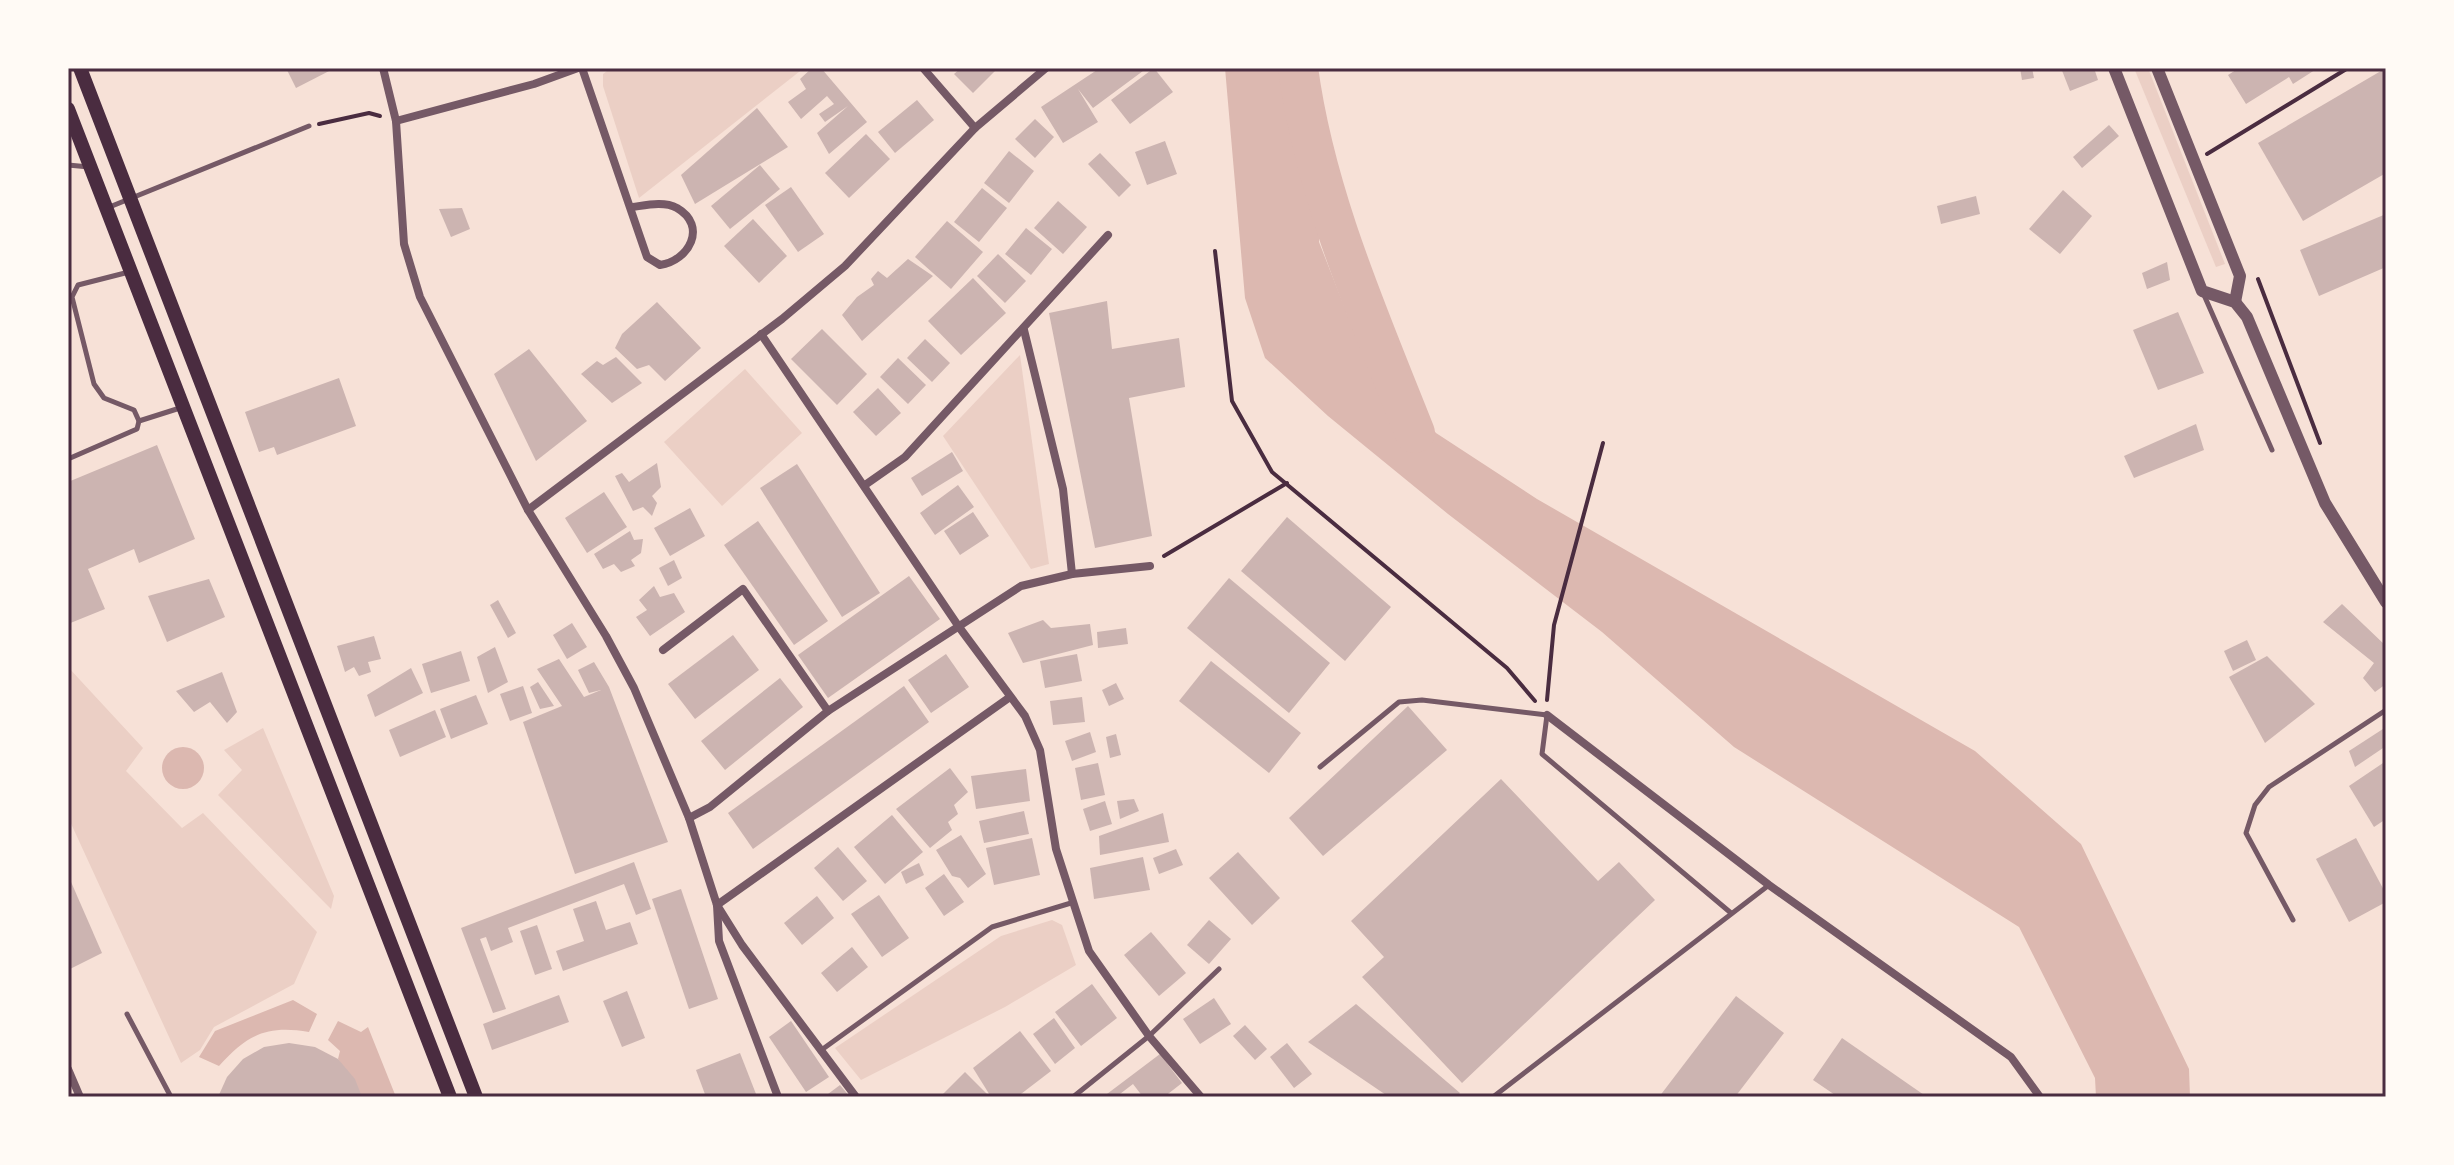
<svg xmlns="http://www.w3.org/2000/svg" width="2454" height="1165" font-family="'Roboto Condensed',sans-serif">
<rect width="100%" height="100%" fill="#f7e1d7"/>
<g fill="#ebcfc5">
<path d="M611,68H804L639,198L603,86V74Z"/>
<path d="M2134,68H2148L2225,264L2216,267Z"/>
<path d="M1020,355L1049,564L1031,569L943,436Z"/>
<path d="M745,369L802,433L722,506L664,442Z"/>
<path d="M68,667L143,748L126,771L182,828L203,813L317,932L294,984L214,1027L200,1050L181,1063L68,817Z"/>
<path d="M263,728L334,896L331,909L218,795L242,770L224,750Z"/>
<path d="M1052,920L1062,925L1076,965L1005,1007L861,1080L835,1048L1001,936Z"/>
</g>
<g fill="#dcb8b0">
<path d="M1225,68H1312L1319,129V242L1353,329L1436,433L1537,499L1975,751L2081,844L2189,1069L2190,1097H2096L2095,1078L2019,927L1734,747L1602,632L1448,514L1328,416L1265,358L1245,298Z"/>
<circle cx="183" cy="768" r="21"/>
<path d="M293,1000L317,1014L309,1032C266,1025 247,1035 219,1066L199,1057L215,1031Z"/>
<path d="M338,1021L361,1032L368,1027L396,1097H362L338,1059L340,1051L328,1040Z"/>
</g>
<g fill="none" stroke-linecap="round" stroke-linejoin="round">
<path stroke="#dcb8b0" stroke-width="40" d="M1298,68C1315,195 1368,314 1415,433"/>
</g>
<g fill="#ccb4b1">
<path d="M286,68H335L296,88Z"/>
<path d="M812,68H821L867,122L829,154L817,133L848,106L825,122L819,114L834,104L827,96L801,119L788,102L806,89L800,79Z"/>
<path d="M961,68H998L973,93L954,74Z"/>
<path d="M1100,68H1147L1093,108L1078,89L1098,122L1063,143L1041,107Z"/>
<path d="M1154,68L1173,92L1130,124L1111,100Z"/>
<path d="M2020,68H2032L2034,78L2022,80Z"/>
<path d="M2061,68H2094L2098,80L2070,91Z"/>
<path d="M2239,68H2318L2293,84L2289,77L2246,104L2228,75Z"/>
<path d="M2386,68V173L2303,221L2258,143Z"/>
<path d="M917,100L934,120L895,153L878,132Z"/>
<path d="M757,108L788,147L695,204L681,175Z"/>
<path d="M1035,119L1054,137L1035,158L1015,139Z"/>
<path d="M2109,125L2119,136L2082,168L2073,157Z"/>
<path d="M866,134L890,159L849,198L825,173Z"/>
<path d="M1165,141L1177,174L1147,185L1135,152Z"/>
<path d="M1009,151L1034,171L1009,203L984,183Z"/>
<path d="M1100,153L1131,185L1119,197L1088,164Z"/>
<path d="M760,165L780,189L730,229L711,206Z"/>
<path d="M791,187L824,234L798,252L765,205Z"/>
<path d="M982,188L1007,208L979,242L954,222Z"/>
<path d="M2063,190L2092,216L2060,254L2029,229Z"/>
<path d="M1976,196L1980,214L1941,224L1937,206Z"/>
<path d="M1058,201L1087,227L1063,254L1034,228Z"/>
<path d="M462,208L470,229L451,237L439,209Z"/>
<path d="M2386,214V267L2319,296L2300,250Z"/>
<path d="M753,219L787,256L759,283L724,246Z"/>
<path d="M947,221L983,252L951,289L915,257Z"/>
<path d="M1026,228L1052,249L1031,275L1005,254Z"/>
<path d="M998,254L1026,281L1005,303L977,276Z"/>
<path d="M908,259L933,276L862,341L842,315L857,297L874,285L871,279L878,271L887,278Z"/>
<path d="M2167,262L2170,280L2147,289L2142,273Z"/>
<path d="M973,278L1006,313L961,355L928,321Z"/>
<path d="M1107,301L1112,349L1179,338L1185,387L1129,398L1152,536L1095,548L1049,313Z"/>
<path d="M657,302L701,348L665,381L649,365L637,369L615,348L622,334Z"/>
<path d="M2178,312L2204,373L2158,390L2133,330Z"/>
<path d="M822,329L867,374L837,405L791,359Z"/>
<path d="M925,339L950,363L932,382L907,358Z"/>
<path d="M529,349L587,421L536,461L494,374Z"/>
<path d="M616,357L642,383L612,403L581,374L597,361L603,365Z"/>
<path d="M898,358L926,385L908,404L880,377Z"/>
<path d="M339,378L356,426L277,455L274,447L259,452L245,412Z"/>
<path d="M878,388L901,413L876,436L853,412Z"/>
<path d="M2196,424L2204,450L2134,478L2124,456Z"/>
<path d="M157,445L195,539L139,563L134,549L88,569L105,609L68,624V482Z"/>
<path d="M952,452L963,471L922,496L911,478Z"/>
<path d="M657,463L661,487L652,496L657,503L652,516L643,507L633,511L615,476L622,473L629,482Z"/>
<path d="M797,464L880,593L842,617L760,488Z"/>
<path d="M958,485L974,507L935,535L920,513Z"/>
<path d="M604,492L627,527L587,553L565,518Z"/>
<path d="M690,508L705,536L670,556L654,528Z"/>
<path d="M973,512L989,536L960,555L944,531Z"/>
<path d="M1287,517L1391,607L1345,661L1241,571Z"/>
<path d="M758,521L828,621L794,645L724,545Z"/>
<path d="M630,531L634,540L643,539L641,553L631,560L635,566L621,572L614,564L603,569L594,554Z"/>
<path d="M674,560L682,578L668,586L659,568Z"/>
<path d="M909,576L940,619L828,698L798,655Z"/>
<path d="M1229,578L1330,663L1289,713L1187,628Z"/>
<path d="M209,579L225,617L167,642L148,596Z"/>
<path d="M654,586L660,597L674,593L685,612L650,636L636,617L647,610L639,600Z"/>
<path d="M498,600L516,633L508,638L490,605Z"/>
<path d="M2342,604L2386,646V684L2375,692L2363,678L2374,663L2323,622Z"/>
<path d="M1043,620L1051,628L1090,624L1093,645L1023,663L1008,633Z"/>
<path d="M572,623L587,647L567,659L553,635Z"/>
<path d="M1126,628L1128,644L1098,648L1097,632Z"/>
<path d="M733,635L759,670L695,719L668,684Z"/>
<path d="M374,636L381,659L368,662L371,672L359,676L354,667L345,672L337,646Z"/>
<path d="M2247,640L2256,660L2233,671L2224,651Z"/>
<path d="M495,647L508,682L488,693L477,657Z"/>
<path d="M461,651L470,681L431,693L422,664Z"/>
<path d="M946,654L969,687L931,713L908,680Z"/>
<path d="M1077,654L1082,681L1045,688L1040,661Z"/>
<path d="M2267,656L2315,704L2265,743L2229,677Z"/>
<path d="M559,659L584,697L601,690L589,693L578,670L594,662L609,687L668,842L575,874L523,722L562,706L537,669Z"/>
<path d="M1211,661L1301,733L1269,773L1179,701Z"/>
<path d="M411,668L423,693L375,717L367,695Z"/>
<path d="M222,672L237,712L227,723L210,702L194,712L176,691Z"/>
<path d="M780,678L803,707L725,770L701,741Z"/>
<path d="M538,682L554,706L540,709L530,687Z"/>
<path d="M1116,683L1124,699L1109,706L1102,690Z"/>
<path d="M523,686L532,713L510,721L500,694Z"/>
<path d="M904,686L929,722L753,849L728,813Z"/>
<path d="M476,695L488,724L451,739L440,709Z"/>
<path d="M1082,697L1085,722L1053,725L1050,701Z"/>
<path d="M1408,706L1447,750L1323,856L1289,818Z"/>
<path d="M435,710L446,737L400,757L389,730Z"/>
<path d="M2386,727V746L2355,767L2349,751Z"/>
<path d="M1090,732L1096,752L1072,761L1065,741Z"/>
<path d="M1116,734L1121,755L1110,758L1106,737Z"/>
<path d="M2386,761V819L2374,827L2349,786Z"/>
<path d="M1098,763L1105,795L1081,800L1075,768Z"/>
<path d="M950,768L968,792L954,805L958,814L948,822L952,830L930,848L896,809Z"/>
<path d="M1026,769L1030,801L976,809L971,776Z"/>
<path d="M1501,779L1598,881L1619,862L1655,900L1462,1083L1362,977L1384,957L1351,921Z"/>
<path d="M1134,799L1139,811L1120,819L1117,801Z"/>
<path d="M1105,801L1112,824L1090,831L1083,809Z"/>
<path d="M1024,811L1029,834L984,843L979,821Z"/>
<path d="M1163,813L1169,842L1100,855L1099,836Z"/>
<path d="M892,815L923,852L885,884L854,847Z"/>
<path d="M961,835L986,874L968,888L960,878L952,876L936,850Z"/>
<path d="M1032,838L1040,875L994,885L986,848Z"/>
<path d="M2356,838L2386,894V902L2349,922L2316,859Z"/>
<path d="M838,847L867,881L843,901L814,868Z"/>
<path d="M1176,849L1183,865L1159,874L1153,858Z"/>
<path d="M1238,852L1280,898L1252,925L1209,878Z"/>
<path d="M1143,857L1150,890L1094,899L1090,868Z"/>
<path d="M634,862L651,909L636,915L624,884L508,928L513,942L491,951L486,937L480,939L506,1009L493,1013L461,928Z"/>
<path d="M919,863L924,875L906,884L901,872Z"/>
<path d="M944,874L964,902L944,916L925,888Z"/>
<path d="M68,875L102,953L68,970Z"/>
<path d="M681,889L718,999L689,1009L652,899Z"/>
<path d="M879,895L909,938L882,957L851,914Z"/>
<path d="M817,896L834,918L802,945L784,923Z"/>
<path d="M596,901L606,930L630,922L638,944L563,971L556,951L584,941L573,909Z"/>
<path d="M1209,920L1231,939L1209,964L1187,945Z"/>
<path d="M537,925L552,969L535,975L520,931Z"/>
<path d="M1151,932L1186,973L1159,996L1124,955Z"/>
<path d="M852,947L868,967L837,992L821,973Z"/>
<path d="M1092,984L1117,1018L1081,1046L1055,1012Z"/>
<path d="M627,991L645,1038L622,1047L603,1001Z"/>
<path d="M559,995L569,1022L492,1050L483,1024Z"/>
<path d="M1736,996L1784,1033L1735,1097H1659Z"/>
<path d="M1214,998L1231,1024L1200,1044L1183,1019Z"/>
<path d="M1356,1004L1460,1093L1456,1097H1389L1308,1042Z"/>
<path d="M1054,1018L1075,1048L1055,1064L1033,1034Z"/>
<path d="M791,1021L829,1077L806,1092L769,1037Z"/>
<path d="M1245,1025L1267,1049L1255,1060L1233,1036Z"/>
<path d="M1020,1031L1051,1071L1017,1097H991L973,1068Z"/>
<path d="M1842,1038L1927,1097H1838L1813,1080Z"/>
<path d="M289,1043L315,1047L338,1059L355,1079L362,1097H218L227,1077L243,1059L264,1047Z"/>
<path d="M1287,1043L1312,1074L1294,1088L1270,1057Z"/>
<path d="M740,1053L756,1094L706,1097L696,1070Z"/>
<path d="M1160,1054L1182,1083L1164,1097H1143L1133,1084L1116,1097H1103Z"/>
<path d="M965,1072L990,1097H940Z"/>
<path d="M840,1085L850,1097H824Z"/>
</g>
<g fill="none" stroke-linecap="round" stroke-linejoin="round">
<g stroke="#4a2c40" stroke-width="4">
<path d="M319,124L369,113L380,116"/>
<path d="M2207,154L2348,68"/>
<path d="M1215,251L1232,401L1272,472L1507,668L1535,701"/>
<path d="M2258,279L2320,443"/>
<path d="M1164,556L1287,483"/>
<path d="M1547,700L1554,625L1603,443"/>
</g>
<g stroke="#755966" stroke-width="5">
<path d="M68,165L89,167"/>
<path d="M107,208L309,126"/>
<path d="M129,272L78,285L72,297L94,384L104,398L134,410L139,421"/>
<path d="M2204,295L2272,450"/>
<path d="M68,459L137,429L139,421L180,408"/>
<path d="M1320,767L1399,702L1422,700L1547,715L1542,754L1731,913"/>
<path d="M2293,920L2246,833L2255,805L2269,787L2386,710"/>
<path d="M127,1014L171,1097"/>
<path d="M820,1051L992,927L1071,903"/>
<path d="M1073,1097L1149,1036L1219,969"/>
<path d="M1493,1097L1769,885"/>
</g>
<g stroke="#755966" stroke-width="8">
<path d="M383,68L396,121L404,244L420,297L528,510L606,636L634,688L689,818L717,905L742,945L856,1097"/>
<path d="M582,68L647,257L660,265C689,261 708,226 677,208C664,201 647,205 633,207"/>
<path d="M923,68L975,128"/>
<path d="M396,121L534,84L578,68"/>
<path d="M1024,330L1063,489L1072,574"/>
<path d="M761,334L959,627L1025,716L1040,750L1056,849L1089,951L1149,1036L1201,1097"/>
<path d="M865,485L905,457L1108,235"/>
<path d="M528,510L782,319L845,266L975,128L1046,68"/>
<path d="M663,650L743,589L828,711"/>
<path d="M1547,715L1769,885L2011,1057L2040,1097"/>
<path d="M689,818L710,807L828,711L1021,586L1072,574L1150,566"/>
<path d="M717,905L1010,697"/>
<path d="M717,905L719,941L778,1097"/>
<path d="M68,1069L80,1097"/>
</g>
<g stroke="#755966" stroke-width="12">
<path d="M2114,68L2202,291L2235,302L2247,317L2325,503L2386,602"/>
<path d="M2157,68L2240,276L2235,302"/>
</g>
<g stroke="#4a2c40" stroke-width="14">
<path d="M80,68L476,1097"/>
<path d="M68,109L450,1097"/>
</g>
</g>
<rect width="2454" height="1165" fill="none" stroke="#fffaf5" stroke-width="140"/>
<rect x="70" y="70" width="2314" height="1025" fill="none" stroke="#4a2c40" stroke-width="3"/>
</svg>
